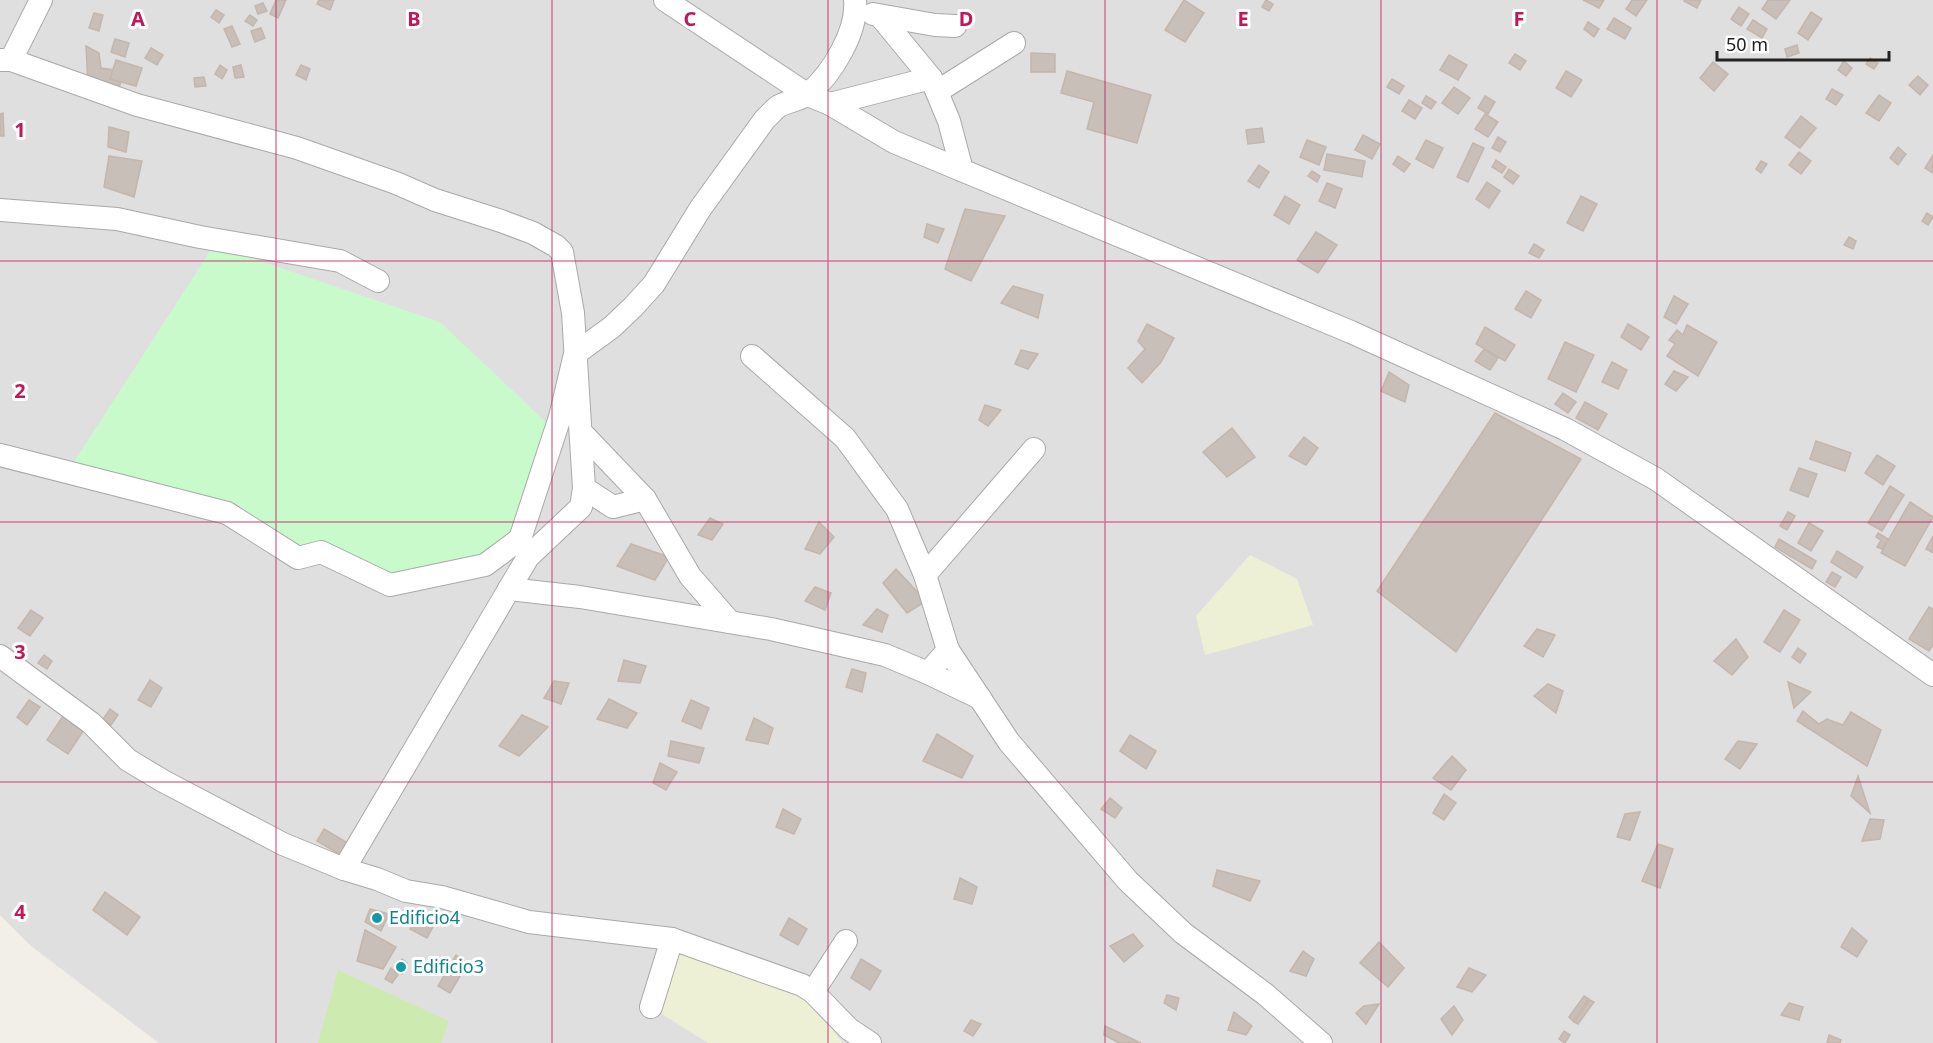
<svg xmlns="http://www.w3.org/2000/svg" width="1933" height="1043" font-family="'Noto Sans',sans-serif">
<rect width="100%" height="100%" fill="#f2efe9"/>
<path fill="#e0dfdf" d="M0,0H1933V1043H159L31,946L0,915Z"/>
<g fill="#eef0d5">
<path d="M1250,555L1297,579L1313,625L1205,655L1196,616Z"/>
<path d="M676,953L748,974L810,1001L843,1043H708L651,1007Z"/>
</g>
<path fill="#cdebb0" d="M338,970L449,1021L441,1043H318Z"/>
<path fill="#c8facc" d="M214,245L440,322L551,427L513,530L482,556L390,574L300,548L236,504L74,462Z"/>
<g fill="#c7bfb8" stroke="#c4b6ab" stroke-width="1.5">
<path d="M276,0H286L278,18L270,14Z"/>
<path d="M319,0H334L330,10L317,4Z"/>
<path d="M1184,0L1204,13L1185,42L1165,30Z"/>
<path d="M1266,0L1273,4L1269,11L1262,7Z"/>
<path d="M1583,0H1604L1599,8Z"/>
<path d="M1632,0H1647L1636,16L1626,9Z"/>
<path d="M1684,0H1701L1697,8L1684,1Z"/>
<path d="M1768,0H1790L1776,19L1762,9Z"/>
<path d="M263,3L267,11L258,14L255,6Z"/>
<path d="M1739,7L1749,14L1741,26L1731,19Z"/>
<path d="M216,10L224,15L219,23L211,17Z"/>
<path d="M1811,12L1822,19L1808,40L1798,33Z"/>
<path d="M94,13L103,15L99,31L89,28Z"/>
<path d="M250,15L257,20L253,26L245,21Z"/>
<path d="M1614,18L1631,28L1625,39L1607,29Z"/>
<path d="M1753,20L1767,29L1762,38L1747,29Z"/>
<path d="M1588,22L1599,29L1594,37L1584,29Z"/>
<path d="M232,26L240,44L232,47L224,29Z"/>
<path d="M261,28L265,38L255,42L251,31Z"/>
<path d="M115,39L129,43L125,57L111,52Z"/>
<path d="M1797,45L1799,53L1787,57L1785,49Z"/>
<path d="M86,46L99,53L101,68L122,71L118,99L88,85Z"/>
<path d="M151,48L163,55L157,65L145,58Z"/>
<path d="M1031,53L1055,54V72H1031Z"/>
<path d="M1515,54L1526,61L1520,70L1509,63Z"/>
<path d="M1449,55L1467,65L1458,80L1440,70Z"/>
<path d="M1870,58L1878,63L1874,69L1866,64Z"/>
<path d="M116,60L142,68L136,86L110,79Z"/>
<path d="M1844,61L1852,68L1846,76L1838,70Z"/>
<path d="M1713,62L1728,74L1714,91L1700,78Z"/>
<path d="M220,65L227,70L222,79L215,74Z"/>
<path d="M241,65L244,77L235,78L233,67Z"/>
<path d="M301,65L310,69L306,80L296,75Z"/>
<path d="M1067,71L1151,95L1137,143L1087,129L1094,102L1061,93Z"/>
<path d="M1566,71L1582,80L1571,97L1556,88Z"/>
<path d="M1918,76L1928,85L1920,95L1909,85Z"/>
<path d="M204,77L206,86L195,87L194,78Z"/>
<path d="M1392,79L1404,86L1399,94L1387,87Z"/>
<path d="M1454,87L1470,98L1458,114L1442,103Z"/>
<path d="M1832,89L1843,95L1836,105L1826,99Z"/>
<path d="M1879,95L1891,103L1879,121L1866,113Z"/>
<path d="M1426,96L1436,102L1431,109L1422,103Z"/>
<path d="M1485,96L1495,102L1488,114L1478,108Z"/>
<path d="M1409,100L1422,108L1415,119L1402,111Z"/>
<path d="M3,113L4,136H0V114Z"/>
<path d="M1485,114L1498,122L1488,137L1475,129Z"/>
<path d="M1801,116L1816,128L1800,148L1785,137Z"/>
<path d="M109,127L129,132L126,152L108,147Z"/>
<path d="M1262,128L1264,142L1248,144L1246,130Z"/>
<path d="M1363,135L1380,144L1372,159L1355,150Z"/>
<path d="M1498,137L1506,142L1500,152L1492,148Z"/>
<path d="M1307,140L1326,147L1319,165L1300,157Z"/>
<path d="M1426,140L1443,148L1433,168L1416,159Z"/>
<path d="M1473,143L1484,148L1468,182L1457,177Z"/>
<path d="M1898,147L1906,154L1898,165L1890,158Z"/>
<path d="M1799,152L1811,161L1801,174L1789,165Z"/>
<path d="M1327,154L1365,161L1362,177L1324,170Z"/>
<path d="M1933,155V173L1925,168Z"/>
<path d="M109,156L142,161L134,197L104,187Z"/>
<path d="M1398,156L1410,164L1404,172L1393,164Z"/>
<path d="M1496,160L1506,167L1502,173L1492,167Z"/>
<path d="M1761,161L1767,164L1761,173L1756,169Z"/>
<path d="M1259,165L1269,172L1259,188L1248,181Z"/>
<path d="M1509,169L1519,176L1513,184L1504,177Z"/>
<path d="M1312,171L1320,176L1317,182L1308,176Z"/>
<path d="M1487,182L1500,191L1489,208L1476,199Z"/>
<path d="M1327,183L1342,189L1335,208L1319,201Z"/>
<path d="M1285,196L1300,205L1289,224L1274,215Z"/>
<path d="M1581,196L1597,204L1583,231L1567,223Z"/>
<path d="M965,209L1005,216L971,281L945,269Z"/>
<path d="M1927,213L1933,217L1928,225L1922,221Z"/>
<path d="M927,224L944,229L938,243L924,237Z"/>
<path d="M1316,232L1337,245L1318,273L1297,260Z"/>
<path d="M1849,237L1856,241L1853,249L1844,245Z"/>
<path d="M1534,244L1544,250L1539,258L1529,253Z"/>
<path d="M1013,286L1043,295L1038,318L1001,303Z"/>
<path d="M1526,291L1541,300L1531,318L1515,309Z"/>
<path d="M1674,296L1688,304L1676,324L1664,317Z"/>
<path d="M1147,324L1174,338L1161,362L1142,383L1128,368L1145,349L1138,341Z"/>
<path d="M1628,324L1649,337L1641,350L1621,337Z"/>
<path d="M1687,325L1717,342L1698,376L1667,356L1675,344L1669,340L1677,330L1683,335Z"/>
<path d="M1485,327L1515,345L1505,361L1476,344Z"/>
<path d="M1565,342L1594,355L1576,392L1548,379Z"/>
<path d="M1484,349L1498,358L1490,370L1475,361Z"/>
<path d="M1021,350L1038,354L1028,369L1015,364Z"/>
<path d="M1612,362L1627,370L1618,389L1602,382Z"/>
<path d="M1674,371L1688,377L1676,391L1665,384Z"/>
<path d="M1389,372L1409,385L1405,402L1381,391Z"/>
<path d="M1563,393L1576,402L1568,413L1555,404Z"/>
<path d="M1585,402L1607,414L1598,430L1576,418Z"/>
<path d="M985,405L1001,410L988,426L979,420Z"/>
<path d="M1495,413L1581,459L1456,652L1377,591Z"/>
<path d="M1232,428L1255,457L1227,477L1203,452Z"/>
<path d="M1304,437L1318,448L1306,465L1289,456Z"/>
<path d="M1816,441L1851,453L1845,471L1810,459Z"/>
<path d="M1877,455L1895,466L1883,485L1865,473Z"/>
<path d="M1799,468L1817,474L1808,497L1790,490Z"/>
<path d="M1890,486L1904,495L1882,531L1868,523Z"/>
<path d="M1910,502L1933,517L1905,566L1881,553Z"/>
<path d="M1788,512L1795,516L1787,530L1780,526Z"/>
<path d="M710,518L723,524L712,540L698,535Z"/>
<path d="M819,522L834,537L820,554L805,549Z"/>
<path d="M1809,523L1823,531L1811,551L1798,543Z"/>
<path d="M1878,533L1888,539L1882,549L1877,547L1881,540L1876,537Z"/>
<path d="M1933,536V553L1926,549Z"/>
<path d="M1779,539L1816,561L1812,569L1775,547Z"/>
<path d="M631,544L669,557L655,580L617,566Z"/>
<path d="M1837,551L1863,567L1856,578L1831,562Z"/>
<path d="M896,569L926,601L907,613L883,583Z"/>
<path d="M1832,572L1841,577L1835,587L1826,582Z"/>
<path d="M815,587L831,593L825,610L805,601Z"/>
<path d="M1929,607L1933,609V645L1929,651L1909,639Z"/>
<path d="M877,609L888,615L882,632L863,625Z"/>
<path d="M31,610L43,618L30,636L18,628Z"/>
<path d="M1784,610L1800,620L1780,652L1764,642Z"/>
<path d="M1537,629L1555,635L1543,657L1524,646Z"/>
<path d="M1736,639L1748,657L1732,675L1714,661Z"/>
<path d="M1798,648L1806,654L1800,663L1792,657Z"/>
<path d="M44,655L52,661L47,669L38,663Z"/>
<path d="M624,660L646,666L640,683L618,681Z"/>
<path d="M852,669L866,673L862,692L846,687Z"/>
<path d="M150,680L162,688L151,707L138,700Z"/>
<path d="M554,681L569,683L561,704L544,698Z"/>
<path d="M1788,682L1811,692L1794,708Z"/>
<path d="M1548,684L1563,691L1556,713L1534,696Z"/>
<path d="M609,699L637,713L627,728L597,719Z"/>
<path d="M29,700L40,707L27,725L17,717Z"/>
<path d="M691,700L709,708L701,729L682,721Z"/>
<path d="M110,709L118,715L111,725L103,719Z"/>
<path d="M1803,711L1819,724L1827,719L1843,725L1851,712L1881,730L1867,766L1797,721Z"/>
<path d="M522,715L548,727L519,756L499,746Z"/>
<path d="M63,716L84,730L68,754L47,740Z"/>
<path d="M754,718L773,728L768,744L746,740Z"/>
<path d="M937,734L973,756L962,778L923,761Z"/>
<path d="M1130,735L1156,751L1146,769L1120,751Z"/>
<path d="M671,741L704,748L699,763L668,756Z"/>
<path d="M1738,741L1757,744L1740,769L1725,759Z"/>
<path d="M1452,756L1466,770L1451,790L1433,778Z"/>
<path d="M660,763L677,772L666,790L653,783Z"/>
<path d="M1858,776L1870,813L1851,796Z"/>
<path d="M1444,794L1456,803L1444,820L1433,813Z"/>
<path d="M1110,798L1122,808L1115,818L1101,809Z"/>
<path d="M783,809L801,819L794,834L776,827Z"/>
<path d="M1640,812L1630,840L1617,837L1625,814Z"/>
<path d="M1870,819L1884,820L1880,839L1862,841Z"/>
<path d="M324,829L351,845L344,857L317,841Z"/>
<path d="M1658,844L1673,849L1660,888L1642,881Z"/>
<path d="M1217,870L1260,881L1250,901L1213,886Z"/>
<path d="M960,878L977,887L972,904L954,899Z"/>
<path d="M105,892L140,917L127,935L93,910Z"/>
<path d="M370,909L389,914L381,931L365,922Z"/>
<path d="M418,913L435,923L427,938L410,929Z"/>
<path d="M789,918L807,929L798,945L780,935Z"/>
<path d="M1852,928L1867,941L1857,957L1841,947Z"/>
<path d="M365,930L396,947L383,969L357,961Z"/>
<path d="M1133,934L1143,946L1124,962L1110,946Z"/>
<path d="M1379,942L1404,968L1388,987L1360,963Z"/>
<path d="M1303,951L1314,959L1306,976L1290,971Z"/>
<path d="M456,955L468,963L450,993L438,986Z"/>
<path d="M402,959L407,963L402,974L394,971Z"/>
<path d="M861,959L881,971L870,990L851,978Z"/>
<path d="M391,968L398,975L392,983L385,979Z"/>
<path d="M1469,968L1486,975L1472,992L1457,987Z"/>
<path d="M1167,995L1179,998L1176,1010L1164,1003Z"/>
<path d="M1584,996L1589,999L1573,1021L1569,1017Z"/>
<path d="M1590,1000L1594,1002L1578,1024L1574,1022Z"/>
<path d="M1789,1003L1803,1007L1799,1020L1781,1015Z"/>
<path d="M1379,1004L1366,1024L1356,1013L1364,1006Z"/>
<path d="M1454,1006L1463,1020L1452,1035L1441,1019Z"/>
<path d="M1234,1012L1252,1026L1246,1035L1228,1030Z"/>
<path d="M971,1020L981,1024L973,1036L964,1031Z"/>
<path d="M1105,1026L1141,1043H1119L1104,1035Z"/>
<path d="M1564,1031L1570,1035L1565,1043L1559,1039Z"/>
<path d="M1829,1035L1841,1040L1840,1043H1827Z"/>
</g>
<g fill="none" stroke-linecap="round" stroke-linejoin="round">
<defs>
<g id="street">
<path d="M665,0L808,95L830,104L894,142L1351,332L1565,429L1656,479L1933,675"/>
<path d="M873,14L935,25L955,26"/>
<path d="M880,16L931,78L949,121L962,170"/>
<path d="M0,60H11L137,105L297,148L396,183L435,200L501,221L533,233L556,246L562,252L573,313L584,488L581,507L528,557L344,869"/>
<path d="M11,60L41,0"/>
<path d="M938,91L1014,43"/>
<path d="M830,104L931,78"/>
<path d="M0,210L117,219L200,237L340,261L378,281"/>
<path d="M581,432L645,499L613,507L584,488"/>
<path d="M0,455L227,513L298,558L321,552L390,585L485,565L520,539L560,417L575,354L612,327L633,307L654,284L700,209L765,119C770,115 774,109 779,106C788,101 801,100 809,93C832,74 858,31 855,0"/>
<path d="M645,499L690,576L730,622"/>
<path d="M925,575L1034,449"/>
<path d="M509,589L580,597L771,629L885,655L928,673L948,650L925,575L897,509L845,438L752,356"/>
<path d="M948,650L1009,742L1128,881L1183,933L1265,994L1321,1043"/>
<path d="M0,656L91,723L128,760L163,781L283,844L344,869L377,879L406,891L442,897L529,922L672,939L802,985L813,992L849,1029L870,1043"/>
<path d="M928,673L980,698"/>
<path d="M813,992L846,941"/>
<path d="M651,1007L672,939"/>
</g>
</defs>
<use href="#street" stroke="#a9a9a9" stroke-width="24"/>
<use href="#street" stroke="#fff" stroke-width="22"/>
</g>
<path fill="none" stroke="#c2185b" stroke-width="1.5" stroke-opacity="0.55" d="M276,0V1043M552,0V1043M828,0V1043M1105,0V1043M1381,0V1043M1657,0V1043M0,261H1933M0,522H1933M0,782H1933"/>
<g fill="#0f9aa8" stroke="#fff" stroke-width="2">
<circle cx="377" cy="918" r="6"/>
<circle cx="401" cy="967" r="6"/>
</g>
<g text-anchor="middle" stroke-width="6" stroke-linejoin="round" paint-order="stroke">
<g font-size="18" fill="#0d838f" stroke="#fff" text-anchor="start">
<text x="389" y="924">Edificio4</text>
<text x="413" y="973">Edificio3</text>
</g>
</g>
<g font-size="20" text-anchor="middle" font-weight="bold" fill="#c2185b" stroke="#fff" stroke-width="6" stroke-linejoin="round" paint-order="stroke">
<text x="138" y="26">A</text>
<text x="414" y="26">B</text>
<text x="690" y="26">C</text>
<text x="966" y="26">D</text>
<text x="1243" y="26">E</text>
<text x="1519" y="26">F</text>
<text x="20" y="137">1</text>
<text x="20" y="398">2</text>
<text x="20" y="659">3</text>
<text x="20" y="919">4</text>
</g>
<path d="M1717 51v9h172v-9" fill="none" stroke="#222222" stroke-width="3"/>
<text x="1726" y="51" font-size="18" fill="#222222" stroke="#ffffff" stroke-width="4.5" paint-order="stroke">50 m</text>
</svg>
